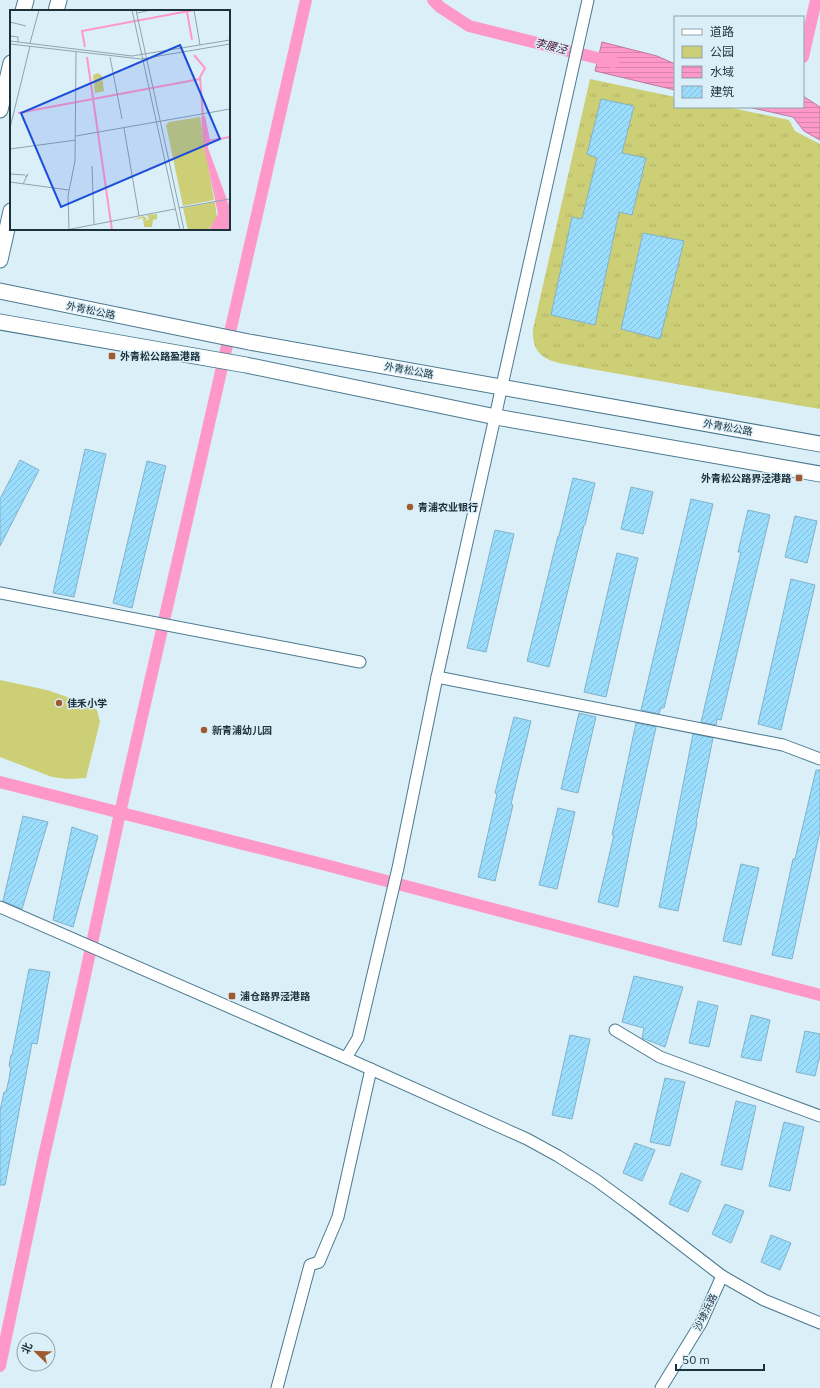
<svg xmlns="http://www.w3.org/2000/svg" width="820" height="1388" font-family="'IBM Plex Sans','Noto Sans SC',sans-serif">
<defs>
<pattern id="grass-tufts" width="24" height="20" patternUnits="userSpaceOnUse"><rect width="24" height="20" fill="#cdcf77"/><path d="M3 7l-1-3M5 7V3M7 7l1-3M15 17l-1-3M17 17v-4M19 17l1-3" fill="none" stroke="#b0b268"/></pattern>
<pattern id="water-rules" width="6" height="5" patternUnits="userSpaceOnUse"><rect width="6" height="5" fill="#fe98c9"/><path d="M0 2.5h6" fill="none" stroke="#d983ae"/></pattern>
<pattern id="building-hatch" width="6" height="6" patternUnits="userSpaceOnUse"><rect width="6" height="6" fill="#9bddfd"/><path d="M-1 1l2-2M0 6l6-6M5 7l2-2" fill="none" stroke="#85beda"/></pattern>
</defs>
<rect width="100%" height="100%" fill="#dbeff9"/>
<path fill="url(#grass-tufts)" d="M590,79L675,97V107H727L789,120L795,131L820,144V409L585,368C558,362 531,364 533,329Z"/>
<path fill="#cdcf77" d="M0,680L47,690L82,702L97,710L100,722L86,778L68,779L52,777L0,757Z"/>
<g fill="url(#water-rules)" stroke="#ba799e">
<path d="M602,42L657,56L675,64V90L595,71Z"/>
<path d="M803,96L820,107V140L804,131L793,117L748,107H803Z"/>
</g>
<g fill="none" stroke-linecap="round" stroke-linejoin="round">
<g stroke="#fe98c9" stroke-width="12">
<path d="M433,0L440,7L469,26L613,62"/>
<path d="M803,57L816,0"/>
<path d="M0,782L322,864L820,995"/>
<path d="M0,1366L44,1156L83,985L120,813L306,0"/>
</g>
</g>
<g fill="url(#building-hatch)" stroke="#80b2ca">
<path d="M601,99L634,106L622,153L646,158L632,215L619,212L595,325L551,315L572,217L582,219L597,158L587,154Z"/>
<path d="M643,233L684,241L660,339L621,329Z"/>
<path d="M85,449L106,454L74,597L53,593Z"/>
<path d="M20,460L39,470L0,546V499Z"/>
<path d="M147,461L166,466L132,608L113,603Z"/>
<path d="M573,478L595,483L585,525H584L549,667L527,661L558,536H559Z"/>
<path d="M631,487L653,492L643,534L621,529Z"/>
<path d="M691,499L713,504L664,708H661L659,714L641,710Z"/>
<path d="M748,510L770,515L721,720L717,719L716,725L701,722L741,552H738Z"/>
<path d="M795,516L817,521L807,563L785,557Z"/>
<path d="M495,530L514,534L486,652L467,648Z"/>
<path d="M617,553L638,558L606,697L584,692Z"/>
<path d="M791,579L815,585L781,730L758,724Z"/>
<path d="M579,713L596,717L578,793L561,789Z"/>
<path d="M514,717L531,721L511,804L513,805L495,881L478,877L497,794L495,793Z"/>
<path d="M636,723L656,727L632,837L618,907L598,902L614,835H612Z"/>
<path d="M693,734L713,738L696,823H697L678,911L659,907Z"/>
<path d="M816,770H820V831L792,959L772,955L793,859H795Z"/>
<path d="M558,808L575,812L557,889L539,885Z"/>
<path d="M23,816L48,822L22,909L3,901Z"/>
<path d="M72,827L98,836L73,927L53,920Z"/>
<path d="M741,864L759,868L741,945L723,941Z"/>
<path d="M29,969L50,972L37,1044L32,1043L5,1185H0V1111L4,1092H6L9,1079L11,1067L9,1066L11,1055H12Z"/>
<path d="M634,976L683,987L665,1047L642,1038L644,1028L622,1022Z"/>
<path d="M698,1001L718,1006L709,1047L689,1043Z"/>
<path d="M751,1015L770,1020L761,1061L741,1057Z"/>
<path d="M805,1031L820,1034V1055L815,1076L796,1072Z"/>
<path d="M570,1035L590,1039L572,1119L552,1115Z"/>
<path d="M665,1078L685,1082L670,1146L650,1142Z"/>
<path d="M736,1101L756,1106L742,1170L721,1165Z"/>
<path d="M784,1122L804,1127L790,1191L769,1186Z"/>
<path d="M635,1143L655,1150L642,1181L623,1173Z"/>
<path d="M681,1173L701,1181L688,1212L669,1204Z"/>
<path d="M725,1204L744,1211L731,1243L712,1234Z"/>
<path d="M771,1235L791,1243L780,1270L761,1262Z"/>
</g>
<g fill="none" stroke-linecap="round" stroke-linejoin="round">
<defs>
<g id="street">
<path d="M0,593L360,662"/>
<path d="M437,677L783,745L820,759"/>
<path d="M0,907L346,1058L527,1139L558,1156L596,1180L634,1208L722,1276L764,1300L820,1323"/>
<path d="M615,1030L660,1057L820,1116"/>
<path d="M346,1058L358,1038L398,868L437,677L588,0"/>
<path d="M277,1388L310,1265L319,1262L338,1217L371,1069"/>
<path d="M661,1388L701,1323L722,1276"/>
</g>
<g id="secondary">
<path d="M23,11L26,0"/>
<path d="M56,11L59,0"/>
<path d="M0,110L11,63"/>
<path d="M0,260L11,211"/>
<path d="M0,291L249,342L820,444"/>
<path d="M0,322L246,365L496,417L820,474"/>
</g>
</defs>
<use href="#street" stroke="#4a7a90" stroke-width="13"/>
<use href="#secondary" stroke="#4a7a90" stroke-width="17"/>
<use href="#street" stroke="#fff" stroke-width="11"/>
<use href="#secondary" stroke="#fff" stroke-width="15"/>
</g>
<g fill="#a05a2f" stroke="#dbeff9" stroke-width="1.5">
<rect x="108" y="352" width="8" height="8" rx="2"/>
<rect x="795" y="474" width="8" height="8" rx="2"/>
<circle cx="410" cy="507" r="4"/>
<circle cx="59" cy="703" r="4"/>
<circle cx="204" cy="730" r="4"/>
<rect x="228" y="992" width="8" height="8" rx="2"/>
</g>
<g text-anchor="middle" stroke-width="3" stroke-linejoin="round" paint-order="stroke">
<g font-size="10" fill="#1d313b" stroke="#dbeff9">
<text transform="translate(91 310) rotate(12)" y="4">外青松公路</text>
<text transform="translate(409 370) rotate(10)" y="4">外青松公路</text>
<text transform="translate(728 427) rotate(10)" y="4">外青松公路</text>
<text transform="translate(705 1312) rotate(-64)" y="4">沙埭浜路</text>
</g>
<g font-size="10" font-weight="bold" fill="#1d313b" stroke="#dbeff9" text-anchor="start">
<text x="120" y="360">外青松公路盈港路</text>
<text x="791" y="482" text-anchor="end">外青松公路界泾港路</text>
<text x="418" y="511">青浦农业银行</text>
<text x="67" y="707">佳禾小学</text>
<text x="212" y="734">新青浦幼儿园</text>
<text x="240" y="1000">浦仓路界泾港路</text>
</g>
<g font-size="11" font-style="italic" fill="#4f1235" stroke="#dbeff9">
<text transform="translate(551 46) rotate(14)" y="4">李腰泾</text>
</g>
</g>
<g transform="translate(10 10)">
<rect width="220" height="220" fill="#dbeff9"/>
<path d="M190,107L204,190L173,196L156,115L159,112ZM205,192L207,208L198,220H178L173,198ZM147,204V209L143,210L142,217H134L133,208L123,210L133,206L137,208L135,211L139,209L137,205Z" fill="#cdcf77"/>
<path d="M88,63L92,66L94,81L85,83L83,65Z" fill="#cdcf77"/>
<path d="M195,106L200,130L198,138L220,198V220H199L208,204L194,137L191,107Z" fill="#fe98c9"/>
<path fill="none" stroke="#fe98c9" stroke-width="2" d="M177,2L182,30M75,37L72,21L184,0M184,45L195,58L190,67L193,108M77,47L102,220M8,103L190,69M198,131L220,127"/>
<path fill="none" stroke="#8fa3ad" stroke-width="1" d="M122,0L170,220M126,0L174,220M184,0L190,35M127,3L141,0M0,12L16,16M0,26L8,27V32M0,31L122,46L220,30M20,33L29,0M0,34L131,49L220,34M100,47L112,109M0,118L20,36M114,118L129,206M66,126L220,99M0,139L66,130M82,156L84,214M0,164L15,165M0,172L59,180M13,174L18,164L15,167M169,198L219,189M56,220L165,199M59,220L58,186L65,151L66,42"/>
<path fill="#1d4ed8" fill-opacity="0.15" stroke="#1d4ed8" stroke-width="2" d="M170,35L210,129L51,197L11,103Z"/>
<rect width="220" height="220" fill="none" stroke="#1d313b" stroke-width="2"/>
</g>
<rect x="674" y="16" width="130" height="92" fill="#dbeff9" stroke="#8fa3ad"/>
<rect x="682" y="29" width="20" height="6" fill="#ffffff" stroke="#8fa3ad"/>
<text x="710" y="36" font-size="12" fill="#1d313b">道路</text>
<rect x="682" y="46" width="20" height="12" fill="#cdcf77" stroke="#8fa3ad"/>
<text x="710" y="56" font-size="12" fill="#1d313b">公园</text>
<rect x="682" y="66" width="20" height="12" fill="url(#water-rules)" stroke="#8fa3ad"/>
<text x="710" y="76" font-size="12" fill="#1d313b">水域</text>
<rect x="682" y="86" width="20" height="12" fill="url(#building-hatch)" stroke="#8fa3ad"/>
<text x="710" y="96" font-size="12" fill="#1d313b">建筑</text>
<g transform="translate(36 1352) rotate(293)"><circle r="19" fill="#dbeff9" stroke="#8fa3ad"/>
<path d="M0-3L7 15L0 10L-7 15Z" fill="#a05a2f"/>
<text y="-6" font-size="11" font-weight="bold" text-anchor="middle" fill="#1d313b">北</text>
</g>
<path d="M676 1364v6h88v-6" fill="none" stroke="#1d313b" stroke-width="2"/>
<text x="682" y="1364" font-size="12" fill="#1d313b" stroke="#dbeff9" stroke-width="3" paint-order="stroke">50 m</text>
</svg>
